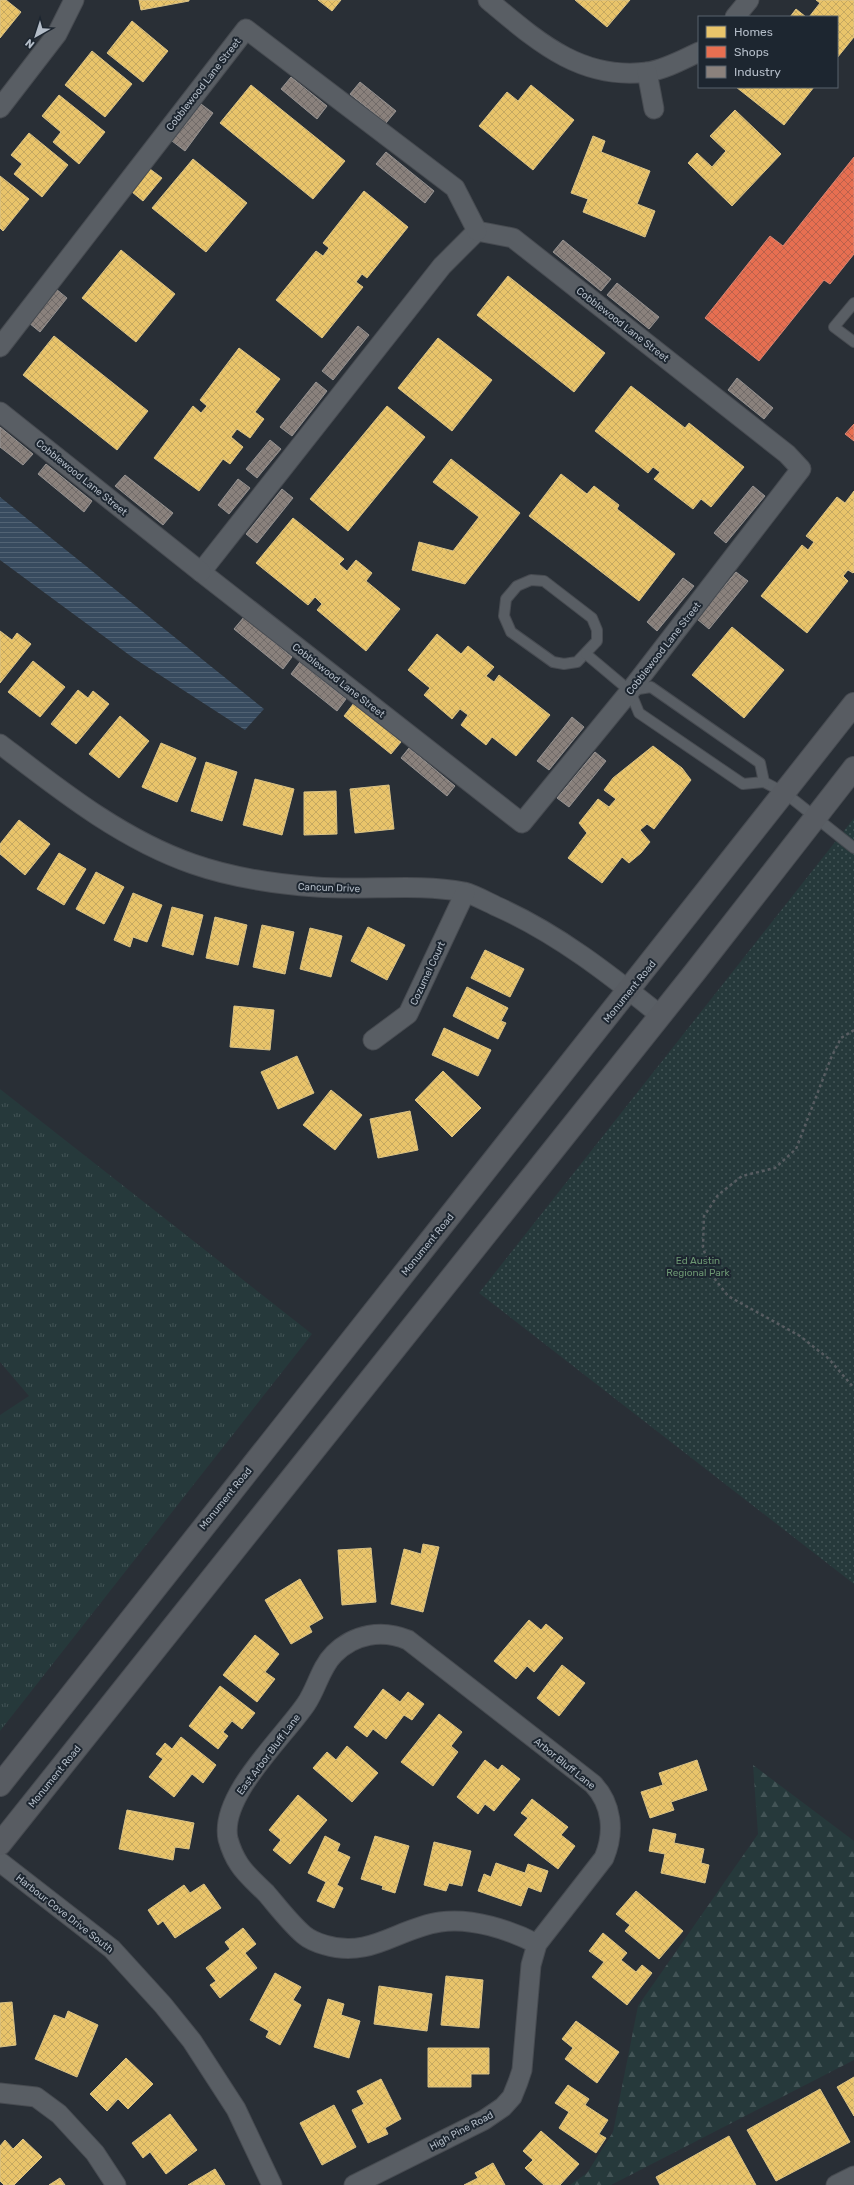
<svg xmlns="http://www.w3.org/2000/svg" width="854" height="2185" font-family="Rubik,sans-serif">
<defs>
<pattern id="grass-tufts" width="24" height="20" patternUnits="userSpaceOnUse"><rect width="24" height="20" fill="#26393b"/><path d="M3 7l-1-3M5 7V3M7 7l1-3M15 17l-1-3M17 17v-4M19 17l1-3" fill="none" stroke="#435456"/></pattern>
<pattern id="forest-firs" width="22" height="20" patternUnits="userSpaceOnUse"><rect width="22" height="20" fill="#26393b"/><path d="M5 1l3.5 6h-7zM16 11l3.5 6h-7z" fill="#435456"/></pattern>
<pattern id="park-dots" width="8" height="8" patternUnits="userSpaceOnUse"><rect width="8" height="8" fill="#26393b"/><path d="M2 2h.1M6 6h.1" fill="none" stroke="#435456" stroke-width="1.8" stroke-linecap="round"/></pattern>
<pattern id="water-rules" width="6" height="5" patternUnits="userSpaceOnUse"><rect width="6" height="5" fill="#384b5f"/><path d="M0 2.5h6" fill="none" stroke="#526374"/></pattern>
<pattern id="homes-cross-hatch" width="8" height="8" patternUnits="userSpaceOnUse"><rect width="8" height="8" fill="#e9c46a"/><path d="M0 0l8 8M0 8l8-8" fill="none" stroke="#c5a861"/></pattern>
<pattern id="shops-cross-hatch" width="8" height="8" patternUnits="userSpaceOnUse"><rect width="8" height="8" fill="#e76f51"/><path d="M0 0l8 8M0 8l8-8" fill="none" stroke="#bb614c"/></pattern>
<pattern id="industry-cross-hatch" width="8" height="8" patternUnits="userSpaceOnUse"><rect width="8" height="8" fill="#8a817c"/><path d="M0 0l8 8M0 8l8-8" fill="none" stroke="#716b69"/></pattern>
</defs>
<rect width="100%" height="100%" fill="#292f36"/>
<path fill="url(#grass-tufts)" d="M0,1089L312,1334L0,1731V1415L29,1396L0,1362Z"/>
<path fill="url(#forest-firs)" d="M753,1765L854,1841V2060L611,2185H570L587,2173L613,2132L638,2006L758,1834Z"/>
<path fill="url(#park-dots)" d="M854,818V1584L479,1293Z"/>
<path fill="url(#water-rules)" d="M0,497L264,709L245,730L132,657L0,560Z"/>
<g fill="url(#homes-cross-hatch)" stroke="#d9c286">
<path d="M0,0H6L21,12L0,38Z"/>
<path d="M139,0H189V1L141,10Z"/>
<path d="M318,0H341L332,11Z"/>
<path d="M575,0H630L607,27Z"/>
<path d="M816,0H854V37L837,58V17H809L820,3Z"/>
<path d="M796,9L806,17H790Z"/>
<path d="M132,21L168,51L143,82L107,53Z"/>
<path d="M92,51L132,84L105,117L65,85Z"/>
<path d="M251,85L345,161L313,199L220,123Z"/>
<path d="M531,85L574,120L533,170L479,126L507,92L518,101Z"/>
<path d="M736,87H814L784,125Z"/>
<path d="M59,95L105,132L79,164L53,142L61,132L42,116Z"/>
<path d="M735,110L781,154L732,206L688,163L697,153L712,167L726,151L710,136Z"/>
<path d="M29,133L68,165L42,197L14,174L22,164L11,155Z"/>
<path d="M593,136L605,141L601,152L650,171L637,204L655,211L645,237L583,212L588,199L571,193Z"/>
<path d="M193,159L247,203L206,252L152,208Z"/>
<path d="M150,169L162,178L143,201L132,192Z"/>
<path d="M0,176L29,199L3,231L0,228Z"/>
<path d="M364,191L408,227L367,278L362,274L356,282L363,287L322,338L276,300L316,251L323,256L329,248L323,243Z"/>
<path d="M121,250L175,294L136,342L82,298Z"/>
<path d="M508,276L605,353L574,392L477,315Z"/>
<path d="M54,336L148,411L117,450L23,375Z"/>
<path d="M438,338L492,380L452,431L398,388Z"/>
<path d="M239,348L280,379L255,412L264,419L250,438L237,429L231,437L243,447L230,464L223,459L199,491L154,458L193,406L201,413L207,406L200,400Z"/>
<path d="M631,386L685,428L689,423L744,467L711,507L701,499L693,509L654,479L660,472L653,467L648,473L595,431Z"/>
<path d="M387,406L425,437L348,531L310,499Z"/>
<path d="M451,459L520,513L465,584L412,570L419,542L453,551L479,517L433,482Z"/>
<path d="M561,474L587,494L594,486L619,505L617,509L675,554L639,601L529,516Z"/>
<path d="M854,491V572L853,573L848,570L843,576L848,581L807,633L761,596L802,545L808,550L814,542L806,536L837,497L845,503Z"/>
<path d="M293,518L344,559L339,564L347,571L356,560L372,573L366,581L400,609L366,651L317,610L322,604L315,597L308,605L256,563Z"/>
<path d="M732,627L784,670L744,718L692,675Z"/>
<path d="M0,631L12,640L17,633L31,644L0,683Z"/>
<path d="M437,634L461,654L468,646L494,667L486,676L494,682L499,675L550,715L516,756L492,737L486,745L461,725L468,715L460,709L452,719L424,695L430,688L408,670Z"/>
<path d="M33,661L65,687L40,717L8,692Z"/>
<path d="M78,690L88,698L93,691L109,704L76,744L51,724Z"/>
<path d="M354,703L401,742L391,754L344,716Z"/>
<path d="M120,716L149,741L119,778L89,754Z"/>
<path d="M161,743L196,758L177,802L142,787Z"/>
<path d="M653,746L682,768L691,780L654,829L647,824L640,830L650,842L641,853L629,863L622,857L602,883L568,858L587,833L579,823L598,799L609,807L616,799L604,790L613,778Z"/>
<path d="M206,762L237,772L222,821L191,811Z"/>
<path d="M255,779L294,789L282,835L243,825Z"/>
<path d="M389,785L394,829L355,833L350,789Z"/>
<path d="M336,791L337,834L304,835V792Z"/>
<path d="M19,820L50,844L25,875L0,854V844Z"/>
<path d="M59,853L86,869L64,905L37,889Z"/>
<path d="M96,872L124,887L104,924L76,909Z"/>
<path d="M133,893L162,905L147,942L133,937L130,947L114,940Z"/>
<path d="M172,907L203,915L193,955L162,946Z"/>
<path d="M215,917L247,925L238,965L206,958Z"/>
<path d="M262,925L294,932L285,974L253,967Z"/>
<path d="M368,927L405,945L387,980L351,961Z"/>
<path d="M310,928L342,936L331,977L300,969Z"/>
<path d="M485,950L524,969L510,997L471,978Z"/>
<path d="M467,987L508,1008L501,1021L506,1023L498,1039L453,1016Z"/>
<path d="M234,1006L274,1010L270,1050L230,1047Z"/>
<path d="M444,1028L491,1050L478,1076L432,1055Z"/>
<path d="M297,1056L314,1093L278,1109L261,1072Z"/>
<path d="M443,1071L481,1108L452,1137L415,1100Z"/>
<path d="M331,1090L362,1115L335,1150L303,1125Z"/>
<path d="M410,1111L418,1150L378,1158L370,1119Z"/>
<path d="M423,1544L439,1547L423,1612L391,1604L404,1549L421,1554Z"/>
<path d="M371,1548L376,1602L342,1605L338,1550Z"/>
<path d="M300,1579L323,1618L309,1626L312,1632L291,1644L265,1600Z"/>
<path d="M529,1620L541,1630L546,1624L563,1638L534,1672L527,1666L516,1679L494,1661Z"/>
<path d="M255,1635L279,1654L265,1672L275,1679L257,1702L223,1675Z"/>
<path d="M562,1665L585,1683L559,1716L537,1698Z"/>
<path d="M220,1686L255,1713L242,1729L232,1721L223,1732L228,1736L218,1749L189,1726Z"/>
<path d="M383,1689L400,1702L408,1692L424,1704L412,1720L404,1715L386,1739L373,1729L367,1737L354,1727Z"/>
<path d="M439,1714L462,1732L451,1746L458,1752L433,1786L401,1762Z"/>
<path d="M181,1737L216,1765L203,1783L192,1774L174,1797L149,1777L163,1759L156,1754L165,1743L172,1749Z"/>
<path d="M347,1746L378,1773L352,1802L313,1768L327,1752L336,1760Z"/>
<path d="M485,1760L498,1770L502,1765L520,1779L494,1811L485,1804L478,1814L457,1797Z"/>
<path d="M697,1760L707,1790L671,1802L674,1810L650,1818L641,1792L663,1785L659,1773Z"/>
<path d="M298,1795L327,1820L290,1864L273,1850L281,1840L269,1830Z"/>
<path d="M532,1799L568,1827L561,1835L575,1846L558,1869L514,1835L528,1818L521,1813Z"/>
<path d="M127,1810L194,1823L189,1849L175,1847L173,1860L119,1849Z"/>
<path d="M653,1829L676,1834L674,1843L704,1849L701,1863L709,1865L705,1883L661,1873L665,1854L649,1851Z"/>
<path d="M325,1836L340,1844L337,1851L350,1857L337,1885L343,1888L334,1908L317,1901L326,1882L308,1873Z"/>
<path d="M375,1836L409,1846L395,1893L382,1889L383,1886L361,1879Z"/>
<path d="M434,1842L471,1851L462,1886L449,1883L446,1891L424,1885Z"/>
<path d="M496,1863L525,1873L528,1864L548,1871L541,1892L528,1887L521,1906L478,1891L484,1874L491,1877Z"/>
<path d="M204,1884L221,1908L175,1938L163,1921L158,1925L148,1910L184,1885L190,1893Z"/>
<path d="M636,1891L683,1931L659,1959L625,1931L630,1925L616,1914Z"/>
<path d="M243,1928L256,1944L245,1953L257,1968L220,1998L210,1985L216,1981L206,1968L230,1949L225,1942Z"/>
<path d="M603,1933L627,1953L621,1960L636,1972L642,1965L652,1973L627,2005L592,1977L604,1962L589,1951Z"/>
<path d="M275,1973L301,1987L293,2000L301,2005L280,2045L266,2037L269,2031L250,2020Z"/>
<path d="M446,1976L483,1980L479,2028L441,2025Z"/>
<path d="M379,1986L432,1994L427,2031L374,2024Z"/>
<path d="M328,1999L344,2004L341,2015L360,2021L349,2058L314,2047Z"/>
<path d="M12,2002L16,2045L0,2047V2003Z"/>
<path d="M68,2011L98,2025L77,2077L35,2059L54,2015L65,2019Z"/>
<path d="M576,2021L619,2052L597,2083L565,2059L573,2048L562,2039Z"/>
<path d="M428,2048H489V2074H471V2087H428Z"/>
<path d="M126,2058L153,2084L128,2109L118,2099L107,2111L90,2094Z"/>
<path d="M854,2077V2116L837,2087Z"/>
<path d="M381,2079L401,2119L385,2128L388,2134L368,2143L352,2110L364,2104L357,2091Z"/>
<path d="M568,2085L589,2099L585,2105L608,2120L599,2134L606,2138L596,2153L559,2128L569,2112L555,2103Z"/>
<path d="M820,2089L850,2142L776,2181L747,2130Z"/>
<path d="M334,2105L356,2147L322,2165L300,2123Z"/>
<path d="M170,2114L197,2150L166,2174L150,2152L143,2158L132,2143Z"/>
<path d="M541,2131L579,2164L560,2185H544L525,2168L533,2160L523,2151Z"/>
<path d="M729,2136L756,2185H660L656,2177Z"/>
<path d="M23,2139L42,2157L14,2185H4L0,2181V2146L5,2140L13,2149Z"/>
<path d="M493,2163L505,2185H464L478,2178L475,2173Z"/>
<path d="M215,2169L225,2185H188Z"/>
<path d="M60,2178L65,2185H49Z"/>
</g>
<g fill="url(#shops-cross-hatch)" stroke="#d78674">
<path d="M854,157V254L830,284L824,280L759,361L705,318L770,236L783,246Z"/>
<path d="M854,424V441L845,434Z"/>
</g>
<g fill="url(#industry-cross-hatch)" stroke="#969392">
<path d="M291,77L327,106L317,119L281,89Z"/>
<path d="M360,82L396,111L386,123L350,94Z"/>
<path d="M201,104L213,113L185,151L172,141Z"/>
<path d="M386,152L434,191L425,203L376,164Z"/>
<path d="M563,240L611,279L601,291L553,252Z"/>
<path d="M617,283L659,317L649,329L607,295Z"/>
<path d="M56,289L67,298L40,332L29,323Z"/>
<path d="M358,326L369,335L333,380L322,371Z"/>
<path d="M737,378L773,408L764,419L728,390Z"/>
<path d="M316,382L327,391L292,436L280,427Z"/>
<path d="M0,427L33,454L23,465L0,447Z"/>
<path d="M270,440L281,449L257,478L246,469Z"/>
<path d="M46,464L92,501L84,512L38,474Z"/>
<path d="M125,475L173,513L163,525L115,486Z"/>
<path d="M238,479L250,488L229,514L218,505Z"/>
<path d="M753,486L765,496L726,543L714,533Z"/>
<path d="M282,489L293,498L257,543L246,534Z"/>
<path d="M736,572L748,581L709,629L697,619Z"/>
<path d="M683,578L694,586L657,631L647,622Z"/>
<path d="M244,617L292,657L283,669L234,629Z"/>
<path d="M300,662L346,699L337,711L291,674Z"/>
<path d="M572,717L584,727L549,770L537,761Z"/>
<path d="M409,748L455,786L447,796L401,758Z"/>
<path d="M595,752L606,761L569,807L557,798Z"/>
</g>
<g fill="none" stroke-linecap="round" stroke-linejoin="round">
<defs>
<g id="lane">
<path d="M854,303L834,327L854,342"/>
<path d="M531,580L544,581L592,618L597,630V641L577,662L564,664L553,662L511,632L504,616L506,599L517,586Z"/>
<path d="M586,654L630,691L639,713L743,784L764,782L785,793L854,848"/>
<path d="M632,690L651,687L760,763L764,782"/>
</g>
<g id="street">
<path d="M488,0C536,40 580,81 648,72C666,69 682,60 699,52"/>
<path d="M735,17L749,0"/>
<path d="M647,72L654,109"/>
<path d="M0,108L57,34L74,0"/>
<path d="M477,231L513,238L787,454L801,469L630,691L522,823L201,572L442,266Z"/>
<path d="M0,347L246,29L455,188L477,231"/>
<path d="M0,412L201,572"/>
<path d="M0,744C60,790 121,839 193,864C233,878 275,884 316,887C365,891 416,883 464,892C475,895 487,902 498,907C558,934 609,974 660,1015"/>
<path d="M373,1040L408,1014L465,893"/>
<path d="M0,1862L112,1949L163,2005L192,2041L236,2109L272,2185"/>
<path d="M0,2093L36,2097L59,2114L95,2153L116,2185"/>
<path d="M354,2185L484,2120L503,2107L512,2097L518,2082L522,2070L531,1965L537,1944L604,1858C615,1832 612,1804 593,1784L408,1640C382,1629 354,1634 334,1654C320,1668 317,1688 306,1704C283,1738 219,1796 228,1839C230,1846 235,1858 239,1864C246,1875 257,1884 266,1893C278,1907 290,1923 304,1935C310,1940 318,1943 325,1945C370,1959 398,1928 440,1922C471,1917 510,1930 537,1944"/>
<path d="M836,2185L854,2176"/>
</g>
<g id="secondary">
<path d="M0,1785C282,1423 572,1066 854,704"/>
<path d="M0,1844L695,972L854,768"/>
</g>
</defs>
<use href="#lane" stroke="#474b51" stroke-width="12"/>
<use href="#street" stroke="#474b51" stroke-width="21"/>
<use href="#secondary" stroke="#474b51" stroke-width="24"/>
<path stroke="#575c61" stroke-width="2.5" stroke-dasharray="3 3" stroke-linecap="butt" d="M854,1030L841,1038L831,1058L796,1149L775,1168L742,1176L718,1195L704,1216L703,1247L711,1274L728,1296L800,1336L829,1359L854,1388"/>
<use href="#lane" stroke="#595e64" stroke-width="10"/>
<use href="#street" stroke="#595e64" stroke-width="19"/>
<use href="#secondary" stroke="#585c62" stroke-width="22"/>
</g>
<g text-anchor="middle" stroke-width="4" stroke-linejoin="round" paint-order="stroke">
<g font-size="10" fill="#b3bcc7" stroke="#1d2630">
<text transform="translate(203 84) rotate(-52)" y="4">Cobblewood Lane Street</text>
<text transform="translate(623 324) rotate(38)" y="4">Cobblewood Lane Street</text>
<text transform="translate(82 477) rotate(39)" y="4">Cobblewood Lane Street</text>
<text transform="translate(663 648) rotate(-52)" y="4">Cobblewood Lane Street</text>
<text transform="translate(339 680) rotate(38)" y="4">Cobblewood Lane Street</text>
<text transform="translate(329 887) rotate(2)" y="4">Cancun Drive</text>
<text transform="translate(427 973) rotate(-65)" y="4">Cozumel Court</text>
<text transform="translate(629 991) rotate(-51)" y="4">Monument Road</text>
<text transform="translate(427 1244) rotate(-51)" y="4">Monument Road</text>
<text transform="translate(225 1498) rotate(-51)" y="4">Monument Road</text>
<text transform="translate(268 1754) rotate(-53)" y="4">East Arbor Bluff Lane</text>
<text transform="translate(565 1763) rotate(39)" y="4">Arbor Bluff Lane</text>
<text transform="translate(54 1776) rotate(-51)" y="4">Monument Road</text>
<text transform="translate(65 1913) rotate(38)" y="4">Harbour Cove Drive South</text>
<text transform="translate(461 2130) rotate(-28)" y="4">High Pine Road</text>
</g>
<g font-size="10" fill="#6c9672" stroke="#1d2630">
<text x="698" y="1264">Ed Austin<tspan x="698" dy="12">Regional Park</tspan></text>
</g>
</g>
<rect x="698" y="16" width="140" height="72" fill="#1d2630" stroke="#59626c"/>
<rect x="706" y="26" width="20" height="12" fill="#e9c46a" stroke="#59626c"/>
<text x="734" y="36" font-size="12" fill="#b3bcc7">Homes</text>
<rect x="706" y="46" width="20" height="12" fill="#e76f51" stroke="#59626c"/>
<text x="734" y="56" font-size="12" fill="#b3bcc7">Shops</text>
<rect x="706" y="66" width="20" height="12" fill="#8a817c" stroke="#59626c"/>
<text x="734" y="76" font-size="12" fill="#b3bcc7">Industry</text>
<g transform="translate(36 36) rotate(219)" stroke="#1d2630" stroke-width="3" paint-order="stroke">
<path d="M0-3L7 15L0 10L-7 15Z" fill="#b3bcc7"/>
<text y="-6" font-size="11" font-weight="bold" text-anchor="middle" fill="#b3bcc7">N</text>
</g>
</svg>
